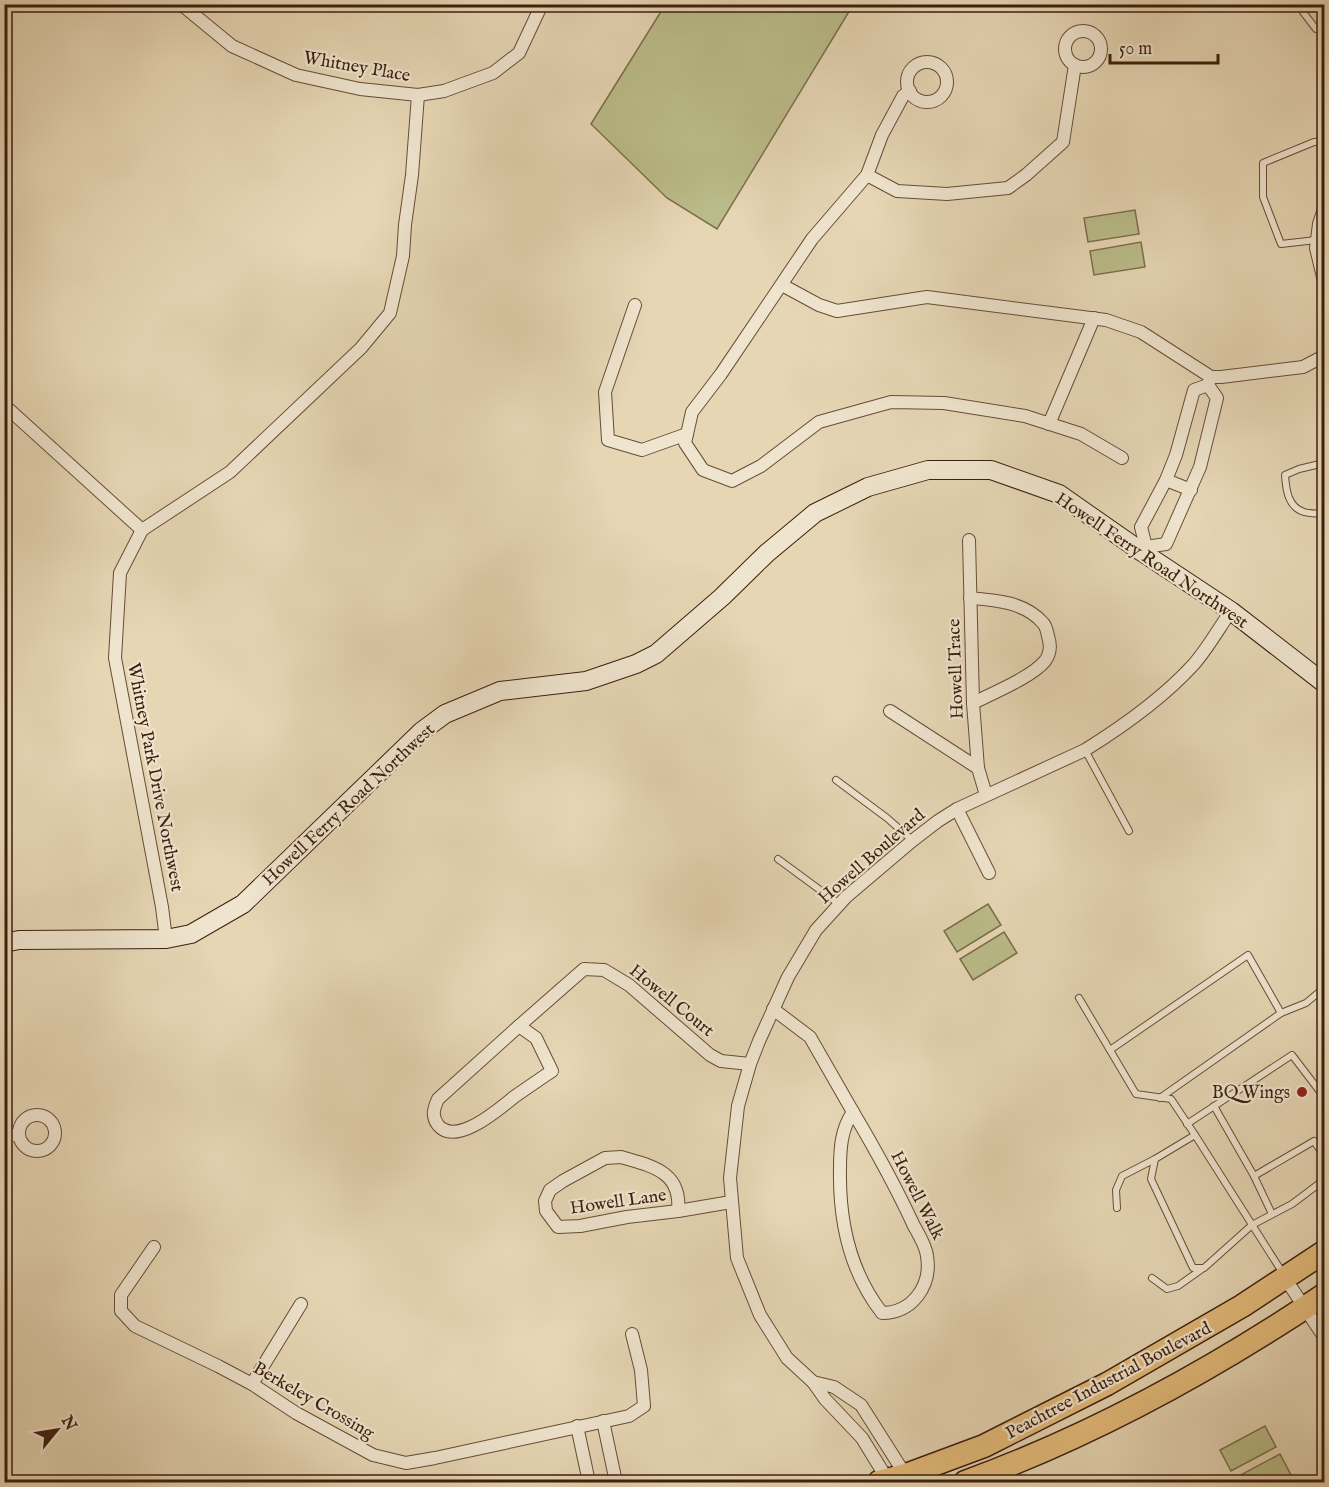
<svg xmlns="http://www.w3.org/2000/svg" width="1329" height="1487" font-family="'IM FELL English',serif">
<rect width="100%" height="100%" fill="#e6d6b4"/>
<filter id="stains"><feTurbulence type="fractalNoise" baseFrequency=".00333" numOctaves="4"/><feColorMatrix values="0 0 0 0 .2 0 0 0 0 .09 0 0 0 0 .02 0 0 0 .5 -.17"/></filter>
<radialGradient id="worn" r=".72"><stop offset=".6" stop-color="#630" stop-opacity="0"/><stop offset="1" stop-color="#630" stop-opacity=".3"/></radialGradient>
<g fill="#babc89" stroke="#7c6d4c" stroke-width="1.5">
<path d="M665,5H853L717,229L667,198L591,124Z"/>
<path d="M1135,210L1139,234L1088,242L1084,218Z"/>
<path d="M1141,242L1145,267L1094,275L1090,251Z"/>
<path d="M988,904L1001,925L957,952L944,931Z"/>
<path d="M1004,932L1017,953L973,980L960,959Z"/>
<path d="M1265,1426L1276,1447L1231,1471L1220,1450Z"/>
<path d="M1280,1454L1291,1475L1277,1482H1237L1235,1478Z"/>
</g>
<g fill="none" stroke-linecap="round" stroke-linejoin="round">
<defs>
<g id="lane">
<path d="M1305,4L1303,12L1316,29L1324,30"/>
<path d="M1316,240L1281,244L1263,197V163L1314,142L1324,141"/>
<path d="M1324,463L1299,469L1285,475C1286,490 1288,507 1304,512C1310,514 1318,513 1324,514"/>
<path d="M1085,750L1129,831"/>
<path d="M836,780L887,818L912,840"/>
<path d="M778,859L839,904"/>
<path d="M1079,998L1136,1094L1171,1099L1195,1135L1284,1275"/>
<path d="M1281,1013L1306,1003L1324,988"/>
<path d="M1110,1050L1248,955L1281,1013L1160,1098"/>
<path d="M1214,1106L1254,1176"/>
<path d="M1187,1124L1292,1055L1324,1097"/>
<path d="M1195,1135L1155,1159L1151,1179L1193,1268H1204L1252,1225L1292,1204L1324,1180"/>
<path d="M1117,1208L1116,1190L1122,1176L1155,1159"/>
<path d="M1272,1214L1254,1176L1314,1141L1324,1156"/>
<path d="M1152,1278L1167,1289L1178,1286L1202,1269"/>
</g>
<g id="street">
<path d="M181,4L232,46L296,75L360,89L418,95L444,91L493,73L519,53L542,4"/>
<circle cx="1083" cy="49" r="18"/>
<circle cx="927" cy="82" r="20"/>
<path d="M910,91L903,96L882,135L867,175L812,239L721,374L692,412L685,443L703,470L732,481L761,466L819,422L891,402L944,403L1025,416L1081,434L1122,458"/>
<path d="M867,175L897,191L947,194L1008,188L1026,175L1063,142L1075,65"/>
<path d="M1324,209L1319,224L1316,248L1324,281"/>
<path d="M782,285L819,305L837,311L927,297L1106,320L1141,332L1211,377"/>
<path d="M635,305L605,392L608,440L642,450L687,434"/>
<path d="M1208,384L1211,377H1221L1303,367L1324,356"/>
<path d="M4,405L142,530"/>
<path d="M1049,424L1094,318"/>
<path d="M1166,480L1191,490"/>
<path d="M969,540L973,703L978,768L986,795"/>
<path d="M1146,547L1166,544L1200,467L1217,398L1208,385"/>
<path d="M1143,551L1146,547L1141,527L1166,480L1176,455L1194,390L1208,385"/>
<path d="M970,598C995,600 1025,602 1043,623C1046,626 1047,631 1048,636C1051,645 1051,653 1045,661C1032,677 991,694 973,703"/>
<path d="M890,711L978,768"/>
<path d="M957,809L989,873"/>
<path d="M166,939L162,907L115,658L120,573L142,530L230,472L361,348L390,313L403,256L405,225L412,175L418,95"/>
<path d="M773,1009L810,1037L853,1112"/>
<path d="M519,1026L536,1038L552,1071C540,1079 527,1088 514,1097C499,1109 456,1147 438,1125C431,1116 434,1108 438,1099Z"/>
<path d="M519,1026L584,969L604,970L629,985L710,1055L721,1061L750,1064"/>
<path d="M853,1112C875,1149 896,1187 914,1226C919,1235 926,1246 927,1256C932,1286 912,1313 882,1313C850,1272 839,1220 840,1169C840,1149 841,1129 853,1112Z"/>
<circle cx="37" cy="1133" r="18"/>
<path d="M4,1137L19,1134"/>
<path d="M621,1157C651,1166 682,1171 678,1211L627,1217L580,1226L558,1227L546,1211L545,1201L550,1190L563,1181L605,1158Z"/>
<path d="M678,1211L731,1202"/>
<path d="M154,1247L121,1295V1311L135,1326L218,1366L252,1384L296,1413L373,1455L406,1463L435,1458L629,1416L644,1406L641,1370L632,1334"/>
<path d="M1285,1278L1324,1337"/>
<path d="M813,1382L834,1387L861,1405L908,1479"/>
<path d="M252,1384L301,1304"/>
<path d="M603,1421L616,1482"/>
<path d="M577,1426L589,1482"/>
<path d="M889,1482L862,1438L825,1399L813,1382L787,1358L760,1315L737,1258L730,1178L738,1106L750,1064L759,1041L788,977L816,930L846,897L912,841L938,821L957,809L1085,750C1122,727 1165,696 1194,664C1208,648 1219,628 1231,611"/>
</g>
<path id="secondary" d="M4,943L19,940L166,939L191,934L243,904L422,731L445,714L500,691L586,681L636,664L656,654L722,597L767,553L815,513L868,487L928,470H991L1059,494L1142,552L1231,611L1324,683"/>
<g id="highway">
<path d="M879,1482L906,1475L984,1446L1107,1384L1242,1306L1324,1252"/>
<path d="M965,1482C1092,1436 1212,1370 1324,1295"/>
</g>
</defs>
<use href="#lane" stroke="#674c38" stroke-width="8"/>
<use href="#street" stroke="#674c38" stroke-width="14"/>
<use href="#secondary" stroke="#3d1e0e" stroke-width="20"/>
<use href="#highway" stroke="#3d1e0e" stroke-width="25"/>
<use href="#lane" stroke="#efe4ce" stroke-width="6"/>
<use href="#street" stroke="#efe4ce" stroke-width="12"/>
<use href="#secondary" stroke="#efe4ce" stroke-width="18"/>
<use href="#highway" stroke="#e3bb7a" stroke-width="22"/>
</g>
<circle fill="#8f2418" stroke="#efe4ce" stroke-width="2" cx="1302" cy="1092" r="6"/>
<g text-anchor="middle" stroke-width="4.5" stroke-linejoin="round" paint-order="stroke">
<g font-size="18" fill="#3d1e0e" stroke="#efe4ce">
<text transform="translate(357 66) rotate(10)" y="6">Whitney Place</text>
<text transform="translate(1152 560) rotate(34)" y="6">Howell Ferry Road Northwest</text>
<text transform="translate(955 669) rotate(-92)" y="6">Howell Trace</text>
<text transform="translate(156 777) rotate(79)" y="6">Whitney Park Drive Northwest</text>
<text transform="translate(348 804) rotate(-43)" y="6">Howell Ferry Road Northwest</text>
<text transform="translate(871 856) rotate(-41)" y="6">Howell Boulevard</text>
<text transform="translate(672 1000) rotate(39)" y="6">Howell Court</text>
<text transform="translate(918 1195) rotate(63)" y="6">Howell Walk</text>
<text transform="translate(618 1201) rotate(-8)" y="6">Howell Lane</text>
<text transform="translate(1108 1380) rotate(-28)" y="6">Peachtree Industrial Boulevard</text>
<text transform="translate(314 1400) rotate(30)" y="6">Berkeley Crossing</text>
</g>
<g font-size="18" fill="#3d1e0e" stroke="#efe4ce" text-anchor="end">
<text x="1290" y="1098">BQ Wings</text>
</g>
</g>
<rect width="1329" height="1487" fill="none" stroke="#e6d6b4" stroke-width="24"/>
<rect x="6" y="6" width="1317" height="1475" fill="none" stroke="#3d1e0e" stroke-width="3"/>
<rect x="12" y="12" width="1305" height="1463" fill="none" stroke="#3d1e0e" stroke-width="1.5"/>
<g transform="translate(57 1430) rotate(60)" stroke="#efe4ce" stroke-width="4.5" paint-order="stroke">
<path d="M0-4.5L10 22L0 15L-10 22Z" fill="#3d1e0e"/>
<text y="-9" font-size="16" font-weight="bold" text-anchor="middle" fill="#3d1e0e">N</text>
</g>
<path d="M1110 54v9h108v-9" fill="none" stroke="#3d1e0e" stroke-width="3"/>
<text x="1119" y="54" font-size="18" fill="#3d1e0e" stroke="#efe4ce" stroke-width="4.5" paint-order="stroke">50 m</text>
<rect width="100%" height="100%" filter="url(#stains)"/>
<rect width="100%" height="100%" fill="url(#worn)"/>
</svg>
